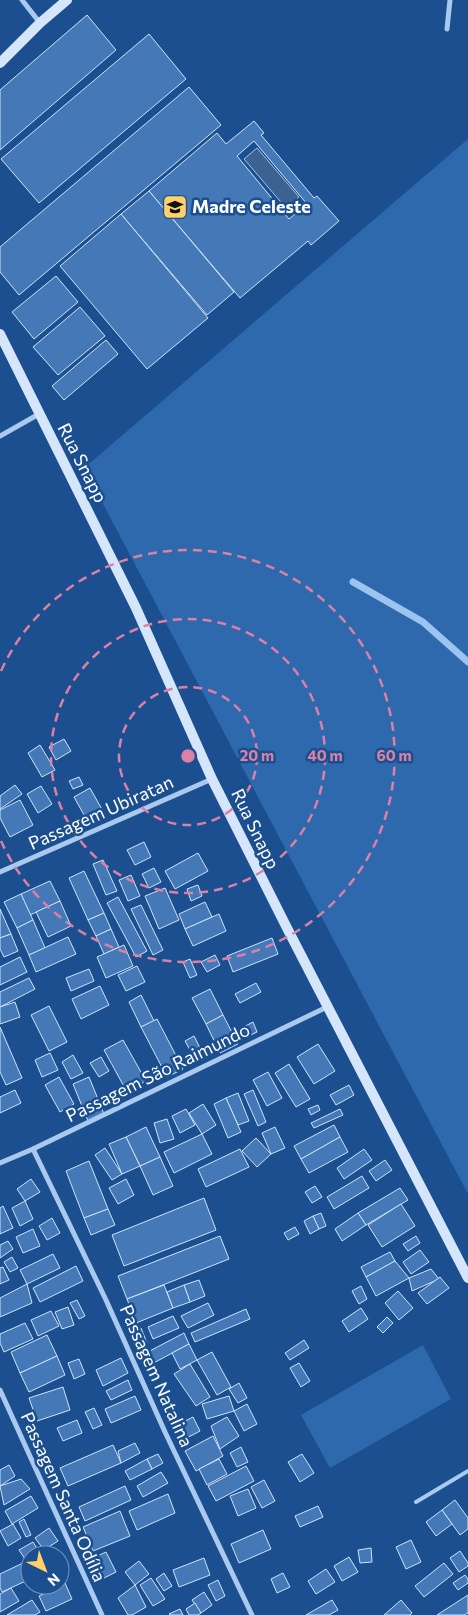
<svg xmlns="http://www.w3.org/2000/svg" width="468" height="1615" font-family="Commissioner,sans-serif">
<rect width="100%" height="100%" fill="#1b4f8f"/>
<g fill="#2e69ad">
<path d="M468,139V1194L84,468Z"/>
<path d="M423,1345L451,1399L330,1468L301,1415Z"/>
</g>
<path fill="#3c6290" stroke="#9cc4f0" d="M257,148L299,197L286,208L244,159Z"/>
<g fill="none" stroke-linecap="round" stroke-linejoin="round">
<path stroke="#9cc4f0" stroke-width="7" d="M353,582L423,622L468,662"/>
</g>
<g fill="#4478b7" stroke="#cfe3fa" fill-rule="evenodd">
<path d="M87,15L116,50L0,150V90Z"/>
<path d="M149,34L186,79L39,203L1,159Z"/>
<path d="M189,87L221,125L19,295L0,272V247Z"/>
<path d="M254,121L264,133L261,135L314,198L317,196L339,221L311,245L308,241L240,298L149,191L217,133L226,144ZM254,141L307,204L289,219L237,156Z"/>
<path d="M149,191L234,292L207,315L121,214Z"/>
<path d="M121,214L208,318L147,369L60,266Z"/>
<path d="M56,276L78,302L34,339L12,312Z"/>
<path d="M80,307L105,336L58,375L33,347Z"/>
<path d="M106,340L118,354L64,400L52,386Z"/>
<path d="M64,739L71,751L56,760L49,747Z"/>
<path d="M40,745L55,770L42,777L28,753Z"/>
<path d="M79,777L83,785L73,789L69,781Z"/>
<path d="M15,785L22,794L0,809V796Z"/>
<path d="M41,786L52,804L38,813L27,794Z"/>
<path d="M90,788L104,813L88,822L74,797Z"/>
<path d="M20,800L33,825L10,837L0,818V810Z"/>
<path d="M144,842L151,857L135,865L127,850Z"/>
<path d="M198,853L208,871L175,889L165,871Z"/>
<path d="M103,860L117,891L106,895L93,864Z"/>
<path d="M154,868L161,882L149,888L142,874Z"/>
<path d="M84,871L104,913L88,920L69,878Z"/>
<path d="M131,875L140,896L128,901L119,880Z"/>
<path d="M50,881L60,901L30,915L21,894Z"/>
<path d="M198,885L202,896L191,901L187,889Z"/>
<path d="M165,888L179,920L159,929L145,896Z"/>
<path d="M21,894L33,920L17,928L4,902Z"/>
<path d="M118,897L147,951L136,957L107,903Z"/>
<path d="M60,901L71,926L48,937L36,912Z"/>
<path d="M205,902L212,917L185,929L179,914Z"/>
<path d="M141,905L163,950L153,955L131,909Z"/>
<path d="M0,909L11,934L0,938Z"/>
<path d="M104,913L111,929L96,936L88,920Z"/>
<path d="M219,914L226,931L193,946L185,929Z"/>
<path d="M33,920L45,948L29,955L17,928Z"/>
<path d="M111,929L119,947L104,954L96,936Z"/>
<path d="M11,934L18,951L4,957L0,949V938Z"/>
<path d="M68,937L76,954L36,972L29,955Z"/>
<path d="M272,938L278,954L233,972L227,956Z"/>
<path d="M124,945L133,966L106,978L97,957Z"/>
<path d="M215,955L220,965L207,972L201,962Z"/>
<path d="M20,957L27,972L0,985V967Z"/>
<path d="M190,959L197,975L190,978L183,962Z"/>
<path d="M137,966L145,982L126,991L118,975Z"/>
<path d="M89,969L94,981L71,991L66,978Z"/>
<path d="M29,978L35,989L0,1007V992Z"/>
<path d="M256,983L261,992L240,1003L235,994Z"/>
<path d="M100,986L109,1005L81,1019L72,999Z"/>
<path d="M210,989L223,1015L206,1024L192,998Z"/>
<path d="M141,995L154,1021L141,1027L129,1002Z"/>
<path d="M15,1002L20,1017L0,1024V1007Z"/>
<path d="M49,1006L67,1042L49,1051L31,1015Z"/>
<path d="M223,1015L238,1044L220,1053L206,1024Z"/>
<path d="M157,1019L183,1069L167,1077L141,1027Z"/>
<path d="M253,1022L257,1032L242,1039L238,1030Z"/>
<path d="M0,1027L22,1078L6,1085L0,1072Z"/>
<path d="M194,1036L204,1056L196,1061L185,1041Z"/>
<path d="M123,1040L146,1081L127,1092L104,1050Z"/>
<path d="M318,1044L335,1071L314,1084L297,1057Z"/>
<path d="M50,1053L58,1070L42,1077L35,1060Z"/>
<path d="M73,1055L83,1073L71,1079L62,1062Z"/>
<path d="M101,1057L109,1071L99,1077L90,1063Z"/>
<path d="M289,1064L310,1099L296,1107L275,1073Z"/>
<path d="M268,1072L282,1098L267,1106L253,1080Z"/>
<path d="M59,1077L74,1104L60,1112L45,1085Z"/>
<path d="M89,1077L104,1114L88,1121L73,1084Z"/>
<path d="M349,1085L354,1095L336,1105L330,1095Z"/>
<path d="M15,1090L21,1103L0,1113V1097Z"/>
<path d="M253,1090L266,1122L258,1126L244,1094Z"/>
<path d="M238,1093L249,1121L238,1125L226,1098Z"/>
<path d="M226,1098L241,1132L228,1138L214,1104Z"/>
<path d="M203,1104L216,1125L202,1134L189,1113Z"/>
<path d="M318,1105L320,1110L311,1115L308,1109Z"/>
<path d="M186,1109L195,1125L180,1133L172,1116Z"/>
<path d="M340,1109L343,1115L314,1128L311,1123Z"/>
<path d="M167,1119L174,1139L160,1143L154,1123Z"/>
<path d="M334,1125L340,1137L301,1159L294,1146Z"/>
<path d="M146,1127L160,1157L140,1166L126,1137Z"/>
<path d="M275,1127L285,1148L271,1154L262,1133Z"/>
<path d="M202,1134L212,1154L174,1173L164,1152Z"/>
<path d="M126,1137L140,1166L122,1174L109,1144Z"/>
<path d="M340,1137L348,1152L309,1173L301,1159Z"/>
<path d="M256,1138L271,1154L257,1167L242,1151Z"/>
<path d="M105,1148L122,1174L112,1180L95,1155Z"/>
<path d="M240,1149L249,1167L206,1187L198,1169Z"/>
<path d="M364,1149L372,1160L344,1179L337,1168Z"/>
<path d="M160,1157L173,1186L153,1195L140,1166Z"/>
<path d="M385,1160L392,1170L376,1181L369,1171Z"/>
<path d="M89,1161L108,1209L84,1218L66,1171Z"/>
<path d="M362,1176L369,1188L334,1209L327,1197Z"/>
<path d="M31,1179L40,1192L25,1201L17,1189Z"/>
<path d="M126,1179L134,1195L118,1204L109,1188Z"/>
<path d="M315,1186L322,1197L312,1203L305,1192Z"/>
<path d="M400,1188L408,1200L366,1225L358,1213Z"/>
<path d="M204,1198L216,1230L124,1266L112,1235Z"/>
<path d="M25,1201L33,1219L20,1226L12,1208Z"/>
<path d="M401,1204L415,1226L382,1247L368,1225Z"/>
<path d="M3,1206L13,1228L0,1234V1208Z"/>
<path d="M108,1209L115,1225L91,1235L84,1218Z"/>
<path d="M321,1213L326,1226L319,1229L313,1216Z"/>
<path d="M358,1213L366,1225L342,1241L335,1229Z"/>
<path d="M313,1216L319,1229L310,1234L304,1221Z"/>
<path d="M52,1218L60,1233L47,1240L39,1226Z"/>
<path d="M295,1227L299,1234L288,1240L284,1233Z"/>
<path d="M33,1229L40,1246L23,1253L16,1237Z"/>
<path d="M220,1236L229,1259L127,1299L118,1276Z"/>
<path d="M416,1236L420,1243L408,1251L403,1244Z"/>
<path d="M8,1241L13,1249L0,1258V1245Z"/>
<path d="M420,1250L429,1262L411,1274L403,1262Z"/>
<path d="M390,1252L395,1261L366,1277L361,1267Z"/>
<path d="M53,1254L60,1268L27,1284L20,1270Z"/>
<path d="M12,1257L18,1268L10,1272L4,1262Z"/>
<path d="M395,1261L409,1278L376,1296L366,1277Z"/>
<path d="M76,1266L83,1281L40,1302L33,1288Z"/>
<path d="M3,1267L9,1280L0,1284V1268Z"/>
<path d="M431,1269L439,1279L412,1291L409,1278Z"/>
<path d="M440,1277L449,1288L427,1304L418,1293Z"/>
<path d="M199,1280L205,1296L190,1302L184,1285Z"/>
<path d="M27,1284L32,1303L0,1317V1298Z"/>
<path d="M164,1285L173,1308L136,1323L127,1299Z"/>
<path d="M184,1285L190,1302L173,1308L167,1292Z"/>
<path d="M361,1286L367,1299L359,1304L352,1291Z"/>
<path d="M398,1291L413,1308L399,1320L385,1303Z"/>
<path d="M77,1300L85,1316L79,1319L70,1303Z"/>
<path d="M208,1303L214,1315L188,1328L181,1316Z"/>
<path d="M68,1307L74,1325L62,1329L55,1312Z"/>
<path d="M361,1308L368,1319L349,1332L342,1321Z"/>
<path d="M246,1309L250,1319L195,1342L191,1333Z"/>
<path d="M51,1311L59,1326L38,1336L31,1320Z"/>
<path d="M173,1316L179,1328L153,1339L148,1327Z"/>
<path d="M387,1317L393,1323L383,1333L377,1327Z"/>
<path d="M25,1323L33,1339L4,1352L0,1343V1334Z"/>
<path d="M141,1328L147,1343L135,1347L130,1332Z"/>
<path d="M184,1333L189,1344L148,1366L142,1355Z"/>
<path d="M47,1335L57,1356L20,1373L11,1352Z"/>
<path d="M304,1340L309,1348L290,1360L285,1353Z"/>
<path d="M189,1344L197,1360L180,1369L172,1353Z"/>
<path d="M212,1352L231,1387L217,1395L197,1360Z"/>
<path d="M57,1356L65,1375L29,1392L20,1373Z"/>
<path d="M121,1358L128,1373L103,1386L96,1370Z"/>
<path d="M79,1359L85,1374L74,1379L68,1363Z"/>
<path d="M299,1363L310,1381L301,1387L290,1368Z"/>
<path d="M190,1364L210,1397L196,1406L174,1374Z"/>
<path d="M128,1380L132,1390L111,1400L106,1391Z"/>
<path d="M239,1383L247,1398L238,1403L229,1389Z"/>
<path d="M63,1387L70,1410L37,1421L29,1398Z"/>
<path d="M135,1396L141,1410L111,1423L105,1409Z"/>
<path d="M229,1396L234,1411L207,1419L202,1404Z"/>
<path d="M247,1404L257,1424L244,1431L234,1411Z"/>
<path d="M94,1408L102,1425L93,1429L85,1412Z"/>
<path d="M193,1417L200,1431L183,1440L176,1426Z"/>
<path d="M227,1417L239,1436L220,1449L211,1426Z"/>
<path d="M77,1420L82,1433L63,1441L57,1428Z"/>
<path d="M213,1436L223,1456L196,1471L185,1451Z"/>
<path d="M135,1443L140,1453L121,1463L118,1451Z"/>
<path d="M113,1445L121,1463L68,1486L60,1468Z"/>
<path d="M241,1447L248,1462L237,1467L230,1453Z"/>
<path d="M158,1454L163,1463L152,1469L147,1459Z"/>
<path d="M302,1454L314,1473L300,1482L288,1462Z"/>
<path d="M147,1459L152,1469L130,1480L125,1471Z"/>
<path d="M219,1459L227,1474L207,1485L199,1469Z"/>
<path d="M9,1465L15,1476L0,1486V1470Z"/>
<path d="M246,1466L254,1481L216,1501L208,1486Z"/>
<path d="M161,1472L168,1483L143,1497L137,1486Z"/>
<path d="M21,1479L30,1489L4,1505L0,1486Z"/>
<path d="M264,1480L275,1501L262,1508L251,1487Z"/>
<path d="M125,1486L131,1500L85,1521L79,1507Z"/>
<path d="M248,1489L256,1508L238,1516L230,1496Z"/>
<path d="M168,1494L175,1513L137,1530L129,1511Z"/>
<path d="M31,1496L38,1508L12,1524L5,1511Z"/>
<path d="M455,1500L468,1518V1529L460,1535L442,1510Z"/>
<path d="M318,1506L323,1517L300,1527L295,1516Z"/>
<path d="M442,1510L452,1524L436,1536L426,1522Z"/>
<path d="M120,1511L130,1536L93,1551L83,1527Z"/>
<path d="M24,1519L31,1535L26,1537L19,1522Z"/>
<path d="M13,1524L21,1538L8,1546L0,1531Z"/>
<path d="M49,1528L58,1541L44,1550L35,1538Z"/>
<path d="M263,1530L271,1549L239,1563L231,1544Z"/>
<path d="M411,1540L421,1562L406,1569L396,1547Z"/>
<path d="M33,1542L38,1550L25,1559L19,1550Z"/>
<path d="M371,1548L372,1562L360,1563L358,1550Z"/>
<path d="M460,1551L468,1563V1566L459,1572L450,1558Z"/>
<path d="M106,1552L116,1572L104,1578L93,1558Z"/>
<path d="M349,1557L358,1572L342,1581L334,1566Z"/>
<path d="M204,1558L210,1575L179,1587L173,1570Z"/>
<path d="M139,1561L149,1574L135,1585L125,1572Z"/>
<path d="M25,1562L30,1571V1579L2,1592L0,1588V1574Z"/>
<path d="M444,1563L453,1574L424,1597L415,1586Z"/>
<path d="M326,1569L335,1582L316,1594L308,1581Z"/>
<path d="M164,1573L172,1586L164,1591L156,1579Z"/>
<path d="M283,1573L290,1587L277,1593L271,1579Z"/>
<path d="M465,1575L468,1579V1583L458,1590L453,1583Z"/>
<path d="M151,1578L165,1599L153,1606L140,1585Z"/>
<path d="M218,1580L225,1596L216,1601L208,1585Z"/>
<path d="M65,1583L72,1599L46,1611L39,1596Z"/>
<path d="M135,1585L146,1607L132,1615H128L118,1598Z"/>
<path d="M11,1588L19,1601L0,1612V1594Z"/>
<path d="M204,1592L212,1605L201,1613L192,1600Z"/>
<path d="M468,1595V1613L464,1615H437Z"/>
<path d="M32,1600L40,1612L35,1615H7Z"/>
<path d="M332,1600L338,1610L329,1615H306Z"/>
<path d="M401,1600L412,1613L410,1615H384Z"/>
<path d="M195,1603L201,1613L198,1615H189L186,1609Z"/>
<path d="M180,1609L183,1615H170L169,1614Z"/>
</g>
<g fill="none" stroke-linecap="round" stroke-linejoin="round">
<path stroke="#a9c9ee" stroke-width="4" d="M416,1502L468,1471"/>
<g stroke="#a9c9ee" stroke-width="5">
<path d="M22,0L40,23"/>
<path d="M447,29L450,0"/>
<path d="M0,436L39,414"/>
<path d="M0,872L212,779"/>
<path d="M33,1149L106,1300L165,1432L252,1615"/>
<path d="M0,1163L33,1149L327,1007"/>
<path d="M0,1390L102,1615"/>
</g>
<g stroke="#d6e6fa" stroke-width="10">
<path d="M0,63L40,23L67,0"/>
<path d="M0,334L136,608L212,779L287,928L468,1278"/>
</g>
</g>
<g fill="none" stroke="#dd80a5" stroke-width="2.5" stroke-dasharray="9 6">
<circle cx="188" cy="756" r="69"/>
<circle cx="188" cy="756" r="137"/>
<path d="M1 671A206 206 0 1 1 1 841"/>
</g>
<defs>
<symbol id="school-square" viewBox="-11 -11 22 22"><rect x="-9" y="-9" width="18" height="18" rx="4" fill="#ffd166" stroke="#1b4f8f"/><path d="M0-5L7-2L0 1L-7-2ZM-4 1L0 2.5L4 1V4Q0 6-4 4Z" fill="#111"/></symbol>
</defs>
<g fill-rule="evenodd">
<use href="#school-square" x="161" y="193" width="28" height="28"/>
</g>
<g text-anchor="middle" stroke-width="5" stroke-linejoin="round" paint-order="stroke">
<g font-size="18" font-weight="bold" fill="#fff" stroke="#1b4f8f" text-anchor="start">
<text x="192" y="213">Madre Celeste</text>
</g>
<g font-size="18" fill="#fff" stroke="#1b4f8f">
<text transform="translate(82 463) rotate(63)" y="6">Rua Snapp</text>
<text transform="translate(101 813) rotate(-24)" y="6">Passagem Ubiratan</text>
<text transform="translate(255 829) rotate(64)" y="6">Rua Snapp</text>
<text transform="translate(158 1073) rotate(-26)" y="6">Passagem São Raimundo</text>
<text transform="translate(156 1376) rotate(66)" y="6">Passagem Natalina</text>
<text transform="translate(63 1497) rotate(66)" y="6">Passagem Santa Odília</text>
</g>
</g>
<circle cx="188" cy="756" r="8" fill="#dd80a5" stroke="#1b4f8f" stroke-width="2.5"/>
<g font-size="15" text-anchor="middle" font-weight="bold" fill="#dd80a5" stroke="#1b4f8f" stroke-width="5" stroke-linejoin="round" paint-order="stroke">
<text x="257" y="761">20 m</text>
<text x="325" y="761">40 m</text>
<text x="394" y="761">60 m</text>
</g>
<g transform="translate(45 1570) rotate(138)"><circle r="24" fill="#1b4f8f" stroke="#7695bc"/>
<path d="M0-4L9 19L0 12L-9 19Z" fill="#ffd166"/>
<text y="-8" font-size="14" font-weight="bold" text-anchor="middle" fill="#ffffff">N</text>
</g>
</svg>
